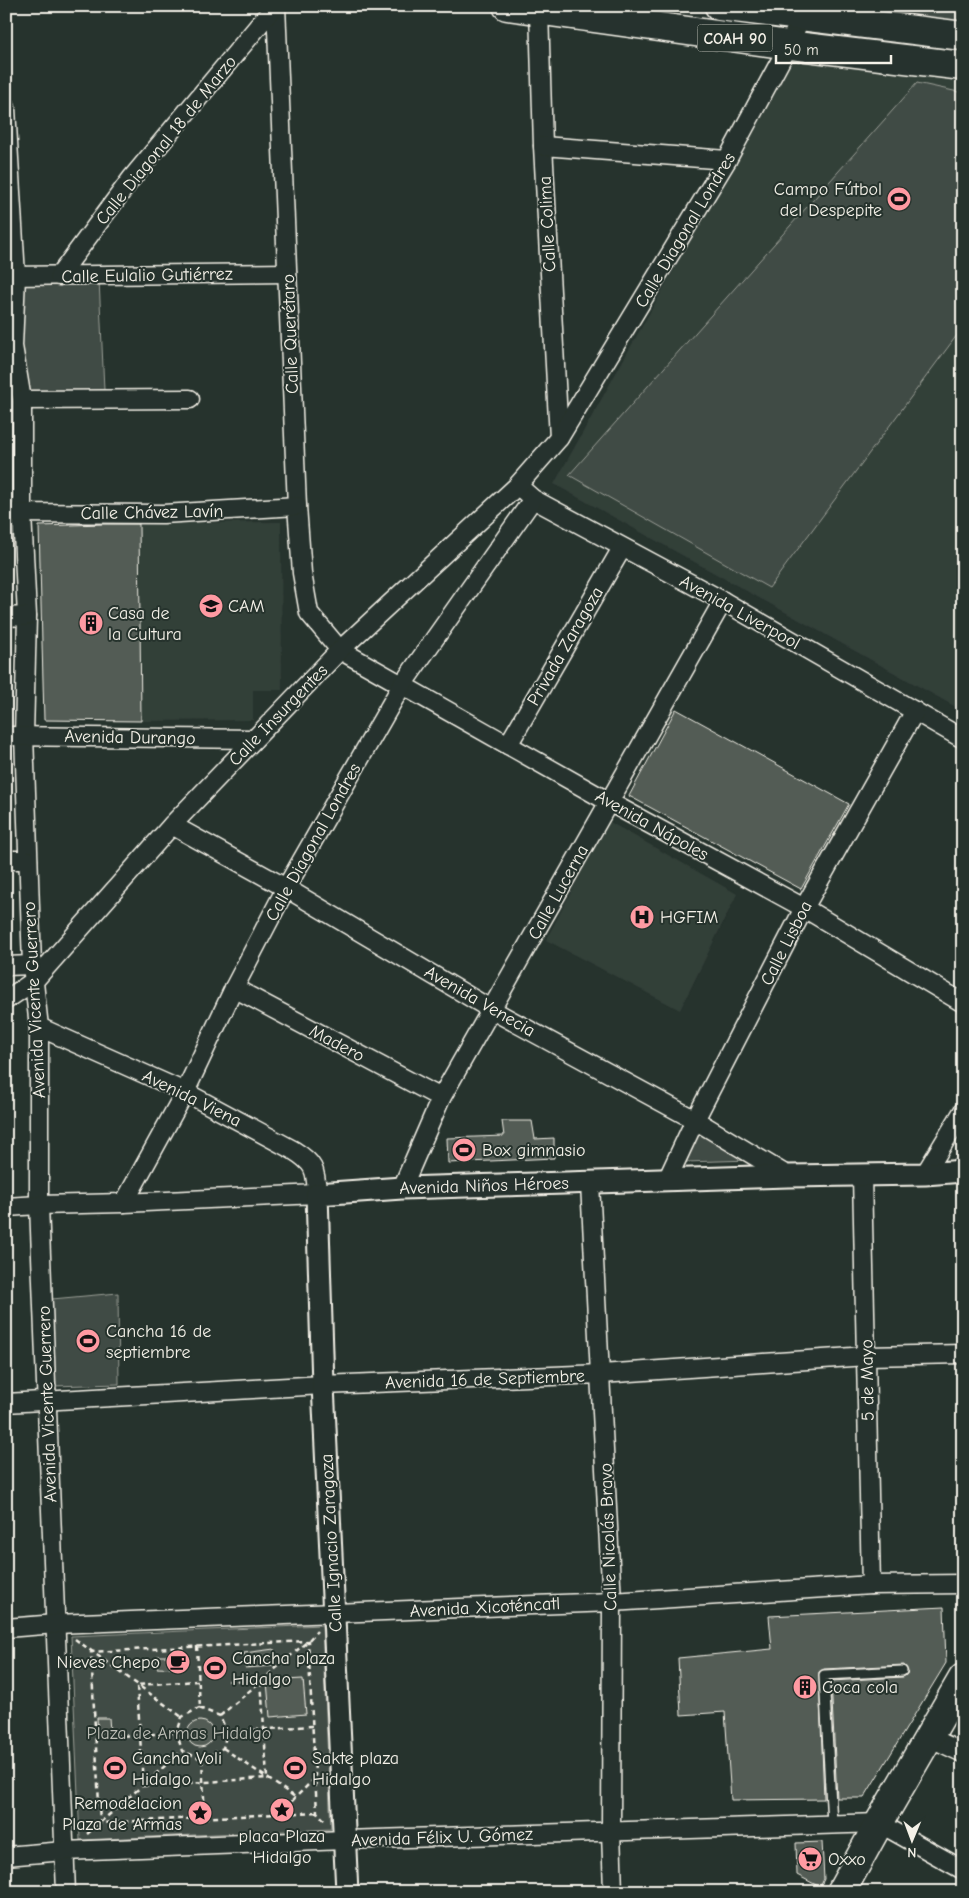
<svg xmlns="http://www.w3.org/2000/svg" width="969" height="1898" font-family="'Comic Neue',sans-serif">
<rect width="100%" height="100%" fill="#26332d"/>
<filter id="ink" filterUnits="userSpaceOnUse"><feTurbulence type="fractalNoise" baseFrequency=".02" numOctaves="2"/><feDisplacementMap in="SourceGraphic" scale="10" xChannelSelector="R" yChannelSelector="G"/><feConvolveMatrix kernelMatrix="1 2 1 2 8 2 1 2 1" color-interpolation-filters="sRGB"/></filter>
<g filter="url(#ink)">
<g fill="#333f39">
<path d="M807,31L963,49V711L554,484Z"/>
<path d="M281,522L282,690H253V720L141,721L139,523Z"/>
<path d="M608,821L737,894L680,1010L546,940Z"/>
</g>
<g fill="#414b45" stroke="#9a9e96">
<path d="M871,6H963V25L870,13Z"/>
<path d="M917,83L963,93V327L769,588L569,475Z"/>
<path d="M23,276L99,279L104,390L25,393L19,344Z"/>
<path d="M9,354L18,503L6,504V358Z"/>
<path d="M699,1130L752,1160L685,1162Z"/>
<path d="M118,1293L119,1384L53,1386L52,1299Z"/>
<path d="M322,1625L331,1829L80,1840L71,1636Z"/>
</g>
<g fill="#525c55" stroke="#f4f1e8">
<path d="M103,524H139L141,721L44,720L39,526Z"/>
<path d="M676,709L849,804L801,889L629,796Z"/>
<path d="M502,1121H532L535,1139L554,1138V1158L448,1163L447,1138L504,1136Z"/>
<path d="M944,1607L946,1663L864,1798H837L831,1681L903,1677L907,1674L908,1671L904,1665L824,1669L819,1672L824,1799L731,1800L725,1712L681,1715L678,1658L772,1649L769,1616Z"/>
<path d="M274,1649V1666L245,1668L244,1653Z"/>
<path d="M157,1656H184V1669L157,1668Z"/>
<path d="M303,1679L306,1714L270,1717L267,1681Z"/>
<path d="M97,1718H109L110,1732L98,1733Z"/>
<circle cx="200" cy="1734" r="13"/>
<path d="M822,1842L824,1879L820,1887L797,1875L796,1843Z"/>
</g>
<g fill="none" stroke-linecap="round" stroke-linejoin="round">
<defs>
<path id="service" d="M832,1824L824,1675L902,1671"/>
<g id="minor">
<path d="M276,6L297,506L302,573L309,613L340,650L609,802L804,908L963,1003"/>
<path d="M539,10L543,146L559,438"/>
<path d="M6,108L16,276L13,346L22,400V513L27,616L24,735L32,965L39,1027V1205L66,1892"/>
<path d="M543,146L727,160"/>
<path d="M6,276L287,273"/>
<path d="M59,276L131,179L275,6"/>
<path d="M22,400L190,399"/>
<path d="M524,491L533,499L723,601L963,739"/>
<path d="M6,513L163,514L297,506"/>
<path d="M6,617L27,616"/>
<path d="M6,736L254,739"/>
<path d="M508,745L622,548"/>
<path d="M172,825L286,888L492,1010L695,1120L788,1176"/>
<path d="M6,860H28"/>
<path d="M6,966L32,965"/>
<path d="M234,988L441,1098"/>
<path d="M6,1000L34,981L172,825L340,650L517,486L559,438L727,160L789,45L801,17"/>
<path d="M925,1174L963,1111"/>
<path d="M862,1176L871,1585"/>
<path d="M667,1180L695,1120L804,908L915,711"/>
<path d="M590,1184L612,1602L611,1831L613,1892"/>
<path d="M402,1188L441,1098L723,601"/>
<path d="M124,1203L185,1092L234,988L286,888L402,685L533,499"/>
<path d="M6,1207L39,1205L124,1203L317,1194C316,1169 314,1163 293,1150L185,1092L39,1027"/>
<path d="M6,1403L323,1385L601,1374L867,1356L963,1354"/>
<path d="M6,1628L56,1624L612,1602L871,1585L963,1584"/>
<path d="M929,1737L963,1753"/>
<path d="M6,1856L64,1851L345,1840L879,1823L963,1870"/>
</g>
<g id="tertiary">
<path id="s1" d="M347,1892L323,1385L317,1194L402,1188L788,1176L925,1174L963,1171"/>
</g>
<g id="primary">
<path d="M507,6L789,45L963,66"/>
<path d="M719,6L963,36"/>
<path d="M841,1892L879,1823L963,1678"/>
</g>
</defs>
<use href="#service" stroke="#f4f1e8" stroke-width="12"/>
<use href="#minor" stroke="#f4f1e8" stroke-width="21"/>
<use href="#tertiary" stroke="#f4f1e8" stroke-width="25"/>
<use href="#primary" stroke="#f4f1e8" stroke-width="31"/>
<g stroke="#f4f1e8" stroke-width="2.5" stroke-dasharray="5 4" stroke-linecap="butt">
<path d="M75,1639L182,1717"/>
<path d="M197,1646L200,1709"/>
<path d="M198,1681L137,1685L143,1786L267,1778L261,1679L228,1681"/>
<path d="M199,1708L220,1716L227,1732L223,1748L202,1759L182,1751L177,1733L182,1717Z"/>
<path d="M220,1716L308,1641L317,1631"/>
<path d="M227,1732L312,1726"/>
<path d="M96,1737L177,1733"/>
<path d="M223,1748L295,1797"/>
<path d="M202,1759L205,1818"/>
<path d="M317,1812L100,1823L91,1652L308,1641L317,1812L326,1822"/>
<path d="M279,1814L315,1778"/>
<path d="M87,1834L182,1751"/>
</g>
<use href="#service" stroke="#26332d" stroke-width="9"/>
<use href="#minor" stroke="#26332d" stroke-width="18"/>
<use href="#tertiary" stroke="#26332d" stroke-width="21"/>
<use href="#primary" stroke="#26332d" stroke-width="28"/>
</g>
</g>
<defs>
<symbol id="stadium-disc" viewBox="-11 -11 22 22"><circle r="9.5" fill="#ff9aa2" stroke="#26332d"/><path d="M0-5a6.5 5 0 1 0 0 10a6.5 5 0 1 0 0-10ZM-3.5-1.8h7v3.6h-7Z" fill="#111"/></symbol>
<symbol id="school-disc" viewBox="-11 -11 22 22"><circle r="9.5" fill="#ff9aa2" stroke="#26332d"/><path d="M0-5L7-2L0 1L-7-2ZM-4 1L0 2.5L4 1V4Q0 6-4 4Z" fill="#111"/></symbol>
<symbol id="building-disc" viewBox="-11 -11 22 22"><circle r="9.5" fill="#ff9aa2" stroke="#26332d"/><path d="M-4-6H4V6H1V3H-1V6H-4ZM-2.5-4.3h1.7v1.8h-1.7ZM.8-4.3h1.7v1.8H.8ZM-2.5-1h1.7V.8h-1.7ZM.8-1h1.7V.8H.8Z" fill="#111"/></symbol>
<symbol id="hospital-disc" viewBox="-11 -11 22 22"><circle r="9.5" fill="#ff9aa2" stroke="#26332d"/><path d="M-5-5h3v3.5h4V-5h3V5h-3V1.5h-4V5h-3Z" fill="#111"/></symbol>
<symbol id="cafe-disc" viewBox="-11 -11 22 22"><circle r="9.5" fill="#ff9aa2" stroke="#26332d"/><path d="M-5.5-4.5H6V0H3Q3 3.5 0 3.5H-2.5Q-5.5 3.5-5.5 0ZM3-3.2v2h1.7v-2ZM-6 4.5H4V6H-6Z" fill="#111"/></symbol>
<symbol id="sight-disc" viewBox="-11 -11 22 22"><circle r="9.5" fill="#ff9aa2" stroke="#26332d"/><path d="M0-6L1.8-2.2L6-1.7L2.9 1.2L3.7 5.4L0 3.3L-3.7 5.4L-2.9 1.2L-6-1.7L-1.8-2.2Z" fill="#111"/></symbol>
<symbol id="supermarket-disc" viewBox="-11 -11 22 22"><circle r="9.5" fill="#ff9aa2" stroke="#26332d"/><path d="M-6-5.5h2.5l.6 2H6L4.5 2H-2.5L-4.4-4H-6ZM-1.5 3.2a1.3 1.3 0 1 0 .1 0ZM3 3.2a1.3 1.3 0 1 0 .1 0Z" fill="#111"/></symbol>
</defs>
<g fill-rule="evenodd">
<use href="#stadium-disc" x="885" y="185" width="28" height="28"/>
<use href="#school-disc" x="197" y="592" width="28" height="28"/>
<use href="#building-disc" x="77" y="609" width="28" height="28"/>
<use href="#hospital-disc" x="628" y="903" width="28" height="28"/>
<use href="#stadium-disc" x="450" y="1136" width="28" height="28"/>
<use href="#stadium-disc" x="74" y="1327" width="28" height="28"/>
<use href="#cafe-disc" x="164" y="1648" width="28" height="28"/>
<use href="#stadium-disc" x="201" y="1654" width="28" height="28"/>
<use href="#building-disc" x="791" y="1673" width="28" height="28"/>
<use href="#stadium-disc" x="101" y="1754" width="28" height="28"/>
<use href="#stadium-disc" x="281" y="1754" width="28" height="28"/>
<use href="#sight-disc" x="268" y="1796" width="28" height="28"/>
<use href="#sight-disc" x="186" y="1799" width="28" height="28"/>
<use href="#supermarket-disc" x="796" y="1845" width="28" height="28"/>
</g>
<g text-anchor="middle" stroke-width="4" stroke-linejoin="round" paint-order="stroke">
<rect fill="#26332d" stroke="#b6b8b0" stroke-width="1" x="697.5" y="24.5" width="75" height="27" rx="4"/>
<g font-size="16" font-weight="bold" fill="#f4f1e8">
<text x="735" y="44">COAH 90</text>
</g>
<g font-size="18" fill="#f4f1e8" stroke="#26332d">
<text transform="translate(166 140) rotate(-51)" y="6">Calle Diagonal 18 de Marzo</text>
<text transform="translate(547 224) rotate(-93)" y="6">Calle Colima</text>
<text transform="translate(685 230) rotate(-59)" y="6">Calle Diagonal Londres</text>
<text transform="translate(147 275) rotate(-1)" y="6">Calle Eulalio Gutiérrez</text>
<text transform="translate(290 334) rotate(-92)" y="6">Calle Querétaro</text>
<text transform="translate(152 512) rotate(-1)" y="6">Calle Chávez Lavín</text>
<text transform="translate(740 612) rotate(29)" y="6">Avenida Liverpool</text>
<text transform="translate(565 646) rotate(-60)" y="6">Privada Zaragoza</text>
<text transform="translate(278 715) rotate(-46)" y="6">Calle Insurgentes</text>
<text transform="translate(130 737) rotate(1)" y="6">Avenida Durango</text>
<text transform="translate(652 825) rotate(29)" y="6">Avenida Nápoles</text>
<text transform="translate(313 842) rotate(-61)" y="6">Calle Diagonal Londres</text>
<text transform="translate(558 892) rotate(-61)" y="6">Calle Lucerna</text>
<text transform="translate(786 943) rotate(-63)" y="6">Calle Lisboa</text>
<text transform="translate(34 1000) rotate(-93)" y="6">Avenida Vicente Guerrero</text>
<text transform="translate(480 1001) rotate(30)" y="6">Avenida Venecia</text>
<text transform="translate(337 1043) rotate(28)" y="6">Madero</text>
<text transform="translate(192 1098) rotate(26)" y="6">Avenida Viena</text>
<text dy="6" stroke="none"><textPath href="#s1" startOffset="866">Avenida Niños Héroes</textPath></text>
<text transform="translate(485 1379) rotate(-2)" y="6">Avenida 16 de Septiembre</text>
<text transform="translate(867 1380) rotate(-91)" y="6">5 de Mayo</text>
<text transform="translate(47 1404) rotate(-92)" y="6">Avenida Vicente Guerrero</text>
<text transform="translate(608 1537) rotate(-92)" y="6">Calle Nicolás Bravo</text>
<text transform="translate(331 1543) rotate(-93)" y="6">Calle Ignacio Zaragoza</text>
<text transform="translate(485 1607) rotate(-3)" y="6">Avenida Xicoténcatl</text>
<text transform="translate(442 1837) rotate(-2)" y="6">Avenida Félix U. Gómez</text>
</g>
<g font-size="18" fill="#f4f1e8" stroke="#26332d" text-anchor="start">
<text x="882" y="195" text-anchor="end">Campo Fútbol<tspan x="882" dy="21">del Despepite</tspan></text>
<text x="228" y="612">CAM</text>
<text x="108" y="619">Casa de<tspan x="108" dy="21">la Cultura</tspan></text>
<text x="660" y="923">HGFIM</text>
<text x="482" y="1156">Box gimnasio</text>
<text x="106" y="1337">Cancha 16 de<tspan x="106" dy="21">septiembre</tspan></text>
<text x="232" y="1664">Cancha plaza<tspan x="232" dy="21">Hidalgo</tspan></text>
<text x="160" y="1668" text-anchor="end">Nieves Chepo</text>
<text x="822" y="1693">Coca cola</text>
<text x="132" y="1764">Cancha Voli<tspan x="132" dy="21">Hidalgo</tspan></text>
<text x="312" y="1764">Sakte plaza<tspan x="312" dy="21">Hidalgo</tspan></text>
<text x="182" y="1809" text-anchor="end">Remodelacion<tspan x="182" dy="21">Plaza de Armas</tspan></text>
<text x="282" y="1842" text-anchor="middle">placa Plaza<tspan x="282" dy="21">Hidalgo</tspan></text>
<text x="828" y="1865">Oxxo</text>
</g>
<g font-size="18" fill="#bebfb7" stroke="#26332d">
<text x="179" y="1739">Plaza de Armas Hidalgo</text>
</g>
</g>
<rect width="969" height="1898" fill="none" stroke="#26332d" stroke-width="25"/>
<rect x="12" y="12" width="944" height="1873" fill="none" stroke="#f4f1e8" stroke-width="2" filter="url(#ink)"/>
<g transform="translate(912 1840) rotate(181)" stroke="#26332d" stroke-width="4" paint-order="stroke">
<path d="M0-4L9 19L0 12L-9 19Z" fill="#f4f1e8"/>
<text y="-8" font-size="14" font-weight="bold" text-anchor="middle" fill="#f4f1e8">N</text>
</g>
<path d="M776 55v8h115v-8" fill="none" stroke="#f4f1e8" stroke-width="2.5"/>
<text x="784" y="55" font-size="15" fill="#f4f1e8" stroke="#26332d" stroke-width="4" paint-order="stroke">50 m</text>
</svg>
